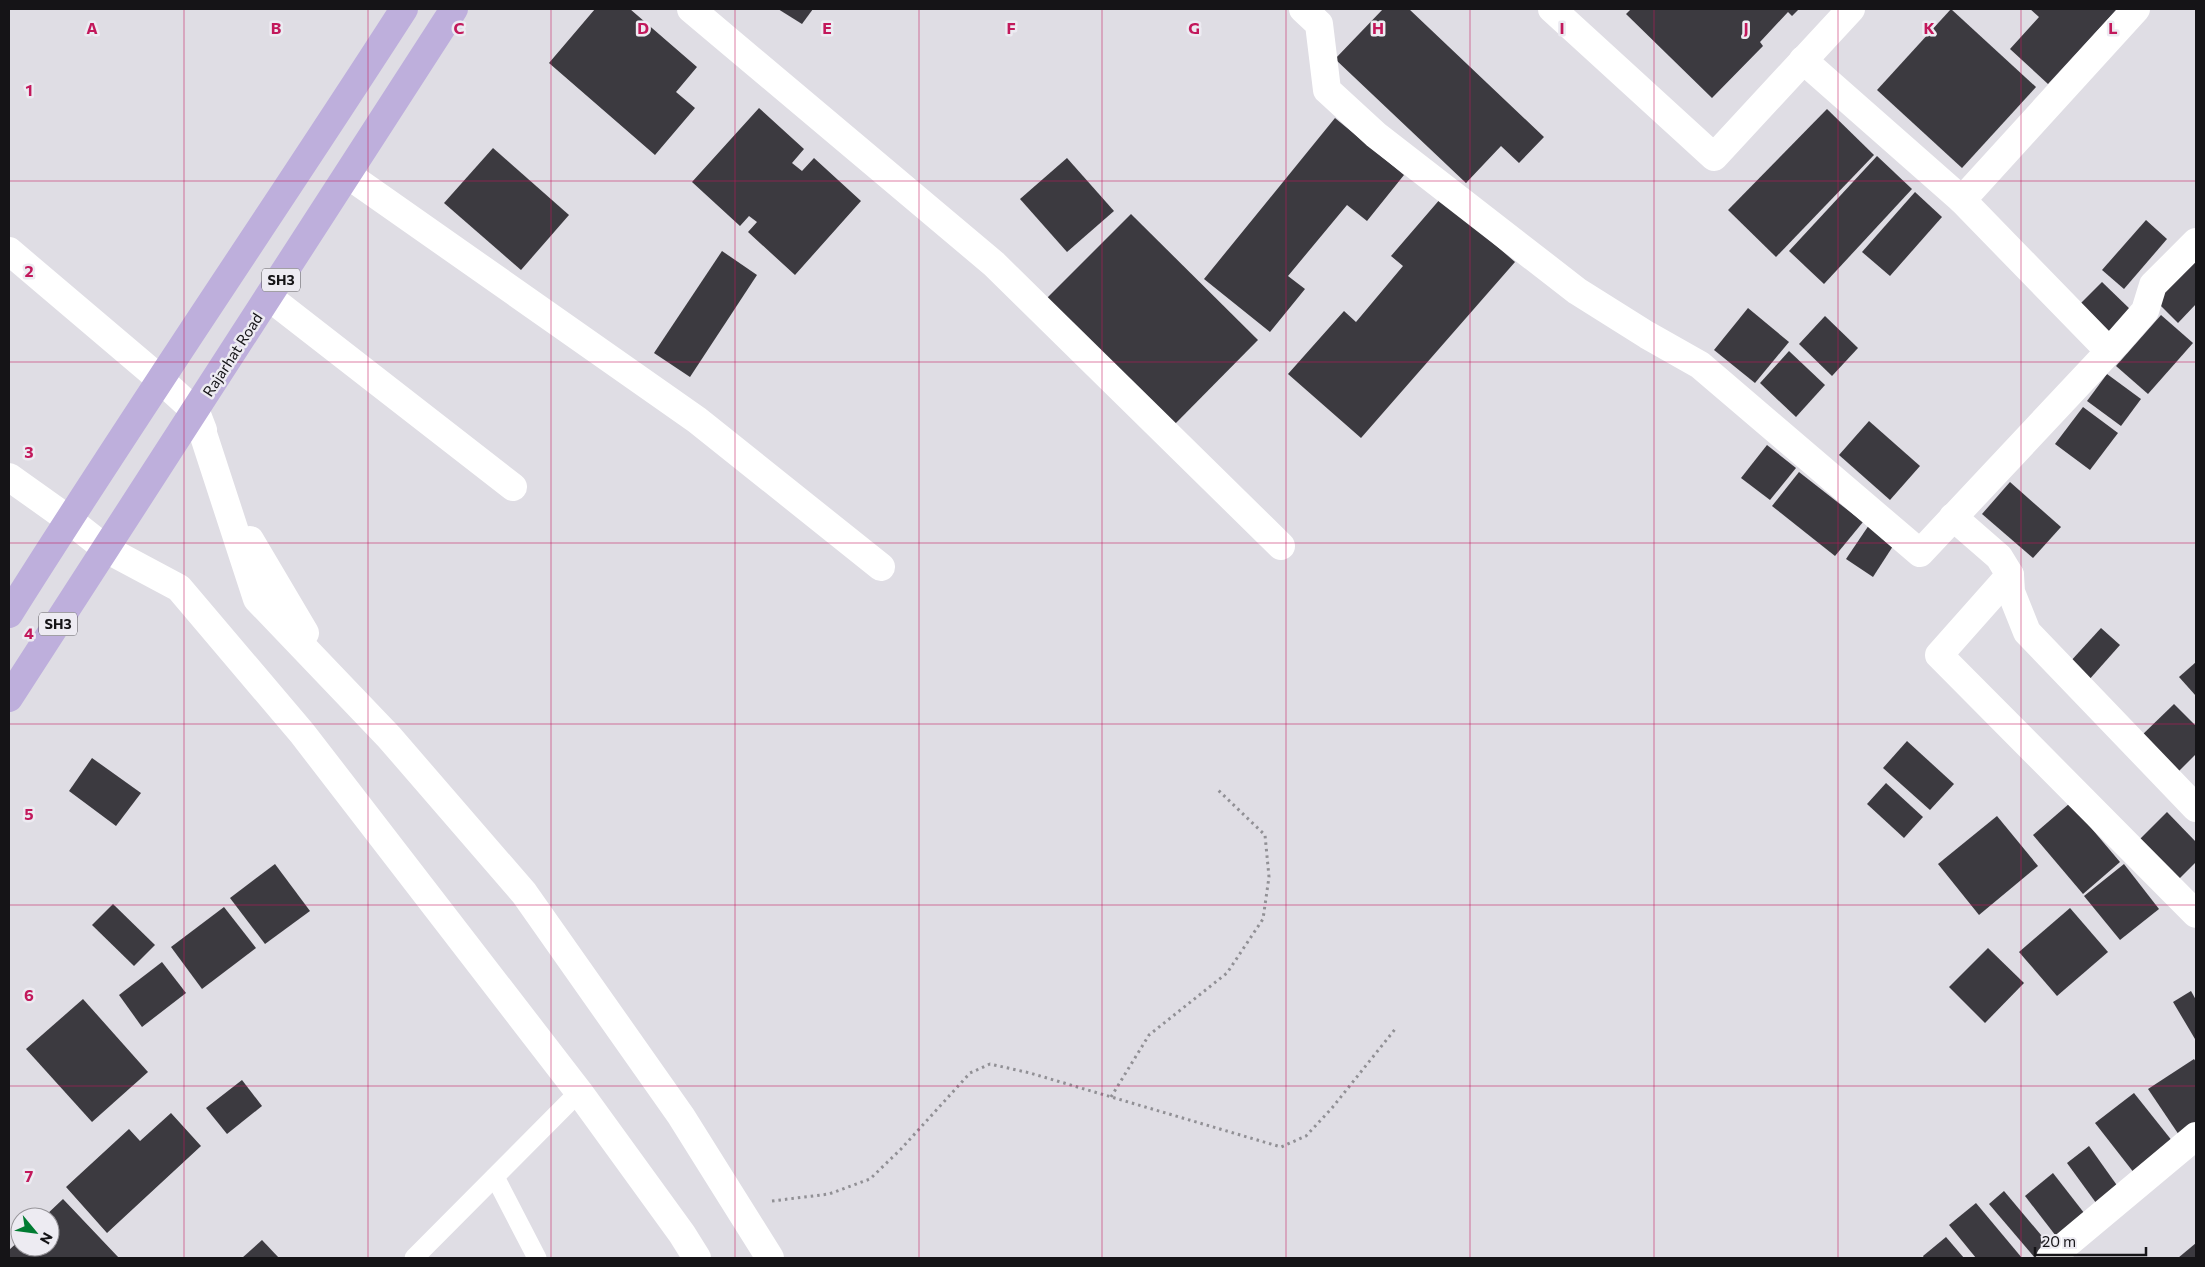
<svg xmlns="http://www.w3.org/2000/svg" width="2205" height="1267" font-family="Commissioner,sans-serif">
<rect width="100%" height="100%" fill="#dfdde4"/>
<g fill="#3c3a40">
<path d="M595,9H630L697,67L676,92L695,108L655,155L549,63Z"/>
<path d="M778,9H813L802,24Z"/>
<path d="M1383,9H1409L1544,137L1519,163L1501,146L1466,183L1335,59Z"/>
<path d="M1631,9H1799L1792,16L1788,12L1760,42L1763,46L1712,98L1626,14Z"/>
<path d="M1951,9L2036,87L1962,168L1877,90Z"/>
<path d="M2030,9H2117L2048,84L2010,49L2039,17Z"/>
<path d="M759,108L804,149L792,163L802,171L814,158L861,201L795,275L748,232L757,222L749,216L740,226L692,182Z"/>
<path d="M1827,109L1874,155L1776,257L1728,210Z"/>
<path d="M1335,118L1404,175L1367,221L1347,205L1288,276L1305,289L1270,332L1204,279Z"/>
<path d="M493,148L569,215L521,270L444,203Z"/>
<path d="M1877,156L1912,189L1824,284L1789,251Z"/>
<path d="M1067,158L1114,211L1067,252L1020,199Z"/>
<path d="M1915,192L1942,217L1890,276L1862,252Z"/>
<path d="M1441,198L1515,262L1361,438L1288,374L1344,311L1356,322L1403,266L1391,256Z"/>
<path d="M1131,214L1258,340L1173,426L1045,300Z"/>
<path d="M2146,220L2167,239L2124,289L2102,270Z"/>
<path d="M722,251L757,275L690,377L654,353Z"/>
<path d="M2196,259V304L2178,323L2156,301Z"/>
<path d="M2102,282L2132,311L2107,337L2077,307Z"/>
<path d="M1748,308L1789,342L1755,383L1714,350Z"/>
<path d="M2161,315L2193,343L2148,394L2116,366Z"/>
<path d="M1825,316L1858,348L1832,376L1799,344Z"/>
<path d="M1789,351L1825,385L1796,417L1760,383Z"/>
<path d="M2107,374L2141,399L2121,426L2087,401Z"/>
<path d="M2083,407L2118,433L2090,470L2055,444Z"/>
<path d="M1869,421L1920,466L1890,500L1839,455Z"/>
<path d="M1767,445L1796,468L1770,500L1741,478Z"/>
<path d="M1799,472L1863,522L1835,556L1772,506Z"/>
<path d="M2010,482L2061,527L2033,558L1982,514Z"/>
<path d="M1869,525L1895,543L1873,577L1846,559Z"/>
<path d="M2101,628L2120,645L2088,681L2069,663Z"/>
<path d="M2196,662V696L2179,677Z"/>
<path d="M2174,704L2196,726V754L2176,774L2140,737Z"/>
<path d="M1907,741L1954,784L1930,810L1883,768Z"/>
<path d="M92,758L141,793L116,826L69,791Z"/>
<path d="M1886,783L1923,817L1904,838L1867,804Z"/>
<path d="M2070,803L2120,862L2083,894L2033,835Z"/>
<path d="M2167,812L2196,842V862L2177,881L2138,841Z"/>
<path d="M1997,816L2038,866L1979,915L1938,864Z"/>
<path d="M275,864L310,911L265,944L230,898Z"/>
<path d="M2124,864L2159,909L2120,940L2084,896Z"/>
<path d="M113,904L155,945L134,966L92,925Z"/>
<path d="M224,907L256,948L202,989L171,947Z"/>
<path d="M2070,908L2108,952L2057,996L2019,952Z"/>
<path d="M1988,948L2024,983L1985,1023L1949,987Z"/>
<path d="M162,962L186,993L142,1027L119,995Z"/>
<path d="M2191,991L2196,1000L2195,1039L2173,1002Z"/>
<path d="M83,999L148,1072L92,1122L26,1049Z"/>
<path d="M2194,1059L2196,1062V1123L2179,1135L2148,1089Z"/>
<path d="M242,1080L262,1106L227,1134L206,1108Z"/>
<path d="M2134,1093L2177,1147L2138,1178L2095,1123Z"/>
<path d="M171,1113L201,1146L107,1233L66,1187L129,1129L140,1141Z"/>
<path d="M2089,1146L2121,1191L2099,1207L2067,1163Z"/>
<path d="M2053,1173L2088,1218L2059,1240L2025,1196Z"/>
<path d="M2004,1191L2052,1248L2040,1258H2035L1989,1204Z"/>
<path d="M63,1199L119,1258H9V1250L20,1240V1247H50V1217H44Z"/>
<path d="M1976,1203L2022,1258H1976L1949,1225Z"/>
<path d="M1946,1237L1964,1258H1924L1923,1256Z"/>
<path d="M262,1240L279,1258H242Z"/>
<path d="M2196,1243V1258H2178Z"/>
</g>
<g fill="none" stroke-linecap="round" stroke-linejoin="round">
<g stroke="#919095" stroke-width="3" stroke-dasharray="2.5 4" stroke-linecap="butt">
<path d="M1111,1097L1149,1035L1227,973L1263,919L1269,877L1265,835L1216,788"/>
<path d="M772,1201L829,1194L870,1179L901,1149L970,1073L990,1064L1030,1073L1281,1147L1306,1136L1332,1108L1396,1028"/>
</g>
<g stroke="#fff" stroke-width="19">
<path d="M495,1177L537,1258"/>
<path d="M414,1258L579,1092"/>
</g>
<g stroke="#fff" stroke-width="28">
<path d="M691,9L994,264L1281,546"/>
<path d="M1303,9L1319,24L1327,90L1376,135L1577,291L1647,335L1700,365L1920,553L2116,344L2145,311L2153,285L2196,242"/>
<path d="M1552,9L1714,157L1851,9"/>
<path d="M1803,60L1962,200L2136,9"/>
<path d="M348,175L697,420L881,567"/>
<path d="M1962,200L2109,351"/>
<path d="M270,298L513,487"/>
<path d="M1953,517L1999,557L2010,575L2011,592L2027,632L2196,808"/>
<path d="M2010,575L1939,655L2196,914"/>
<path d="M2050,1258L2196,1136"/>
</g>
<g stroke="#fff" stroke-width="28">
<path d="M9,251L161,380L196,412L203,430"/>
<path d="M196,412L257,599L389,737L524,893L681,1116L770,1258"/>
<path d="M9,477L68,519L106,549L179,588L302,733L579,1092L682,1234L697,1258"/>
<path d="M250,540L305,633"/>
</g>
<g stroke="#beafdc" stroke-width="28">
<path d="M9,614C137,410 274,211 404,9"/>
<path d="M9,698C159,469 307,239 454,9"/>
</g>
</g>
<path fill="none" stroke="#c2185b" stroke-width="1" stroke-opacity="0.55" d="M184,9V1258M368,9V1258M551,9V1258M735,9V1258M919,9V1258M1102,9V1258M1286,9V1258M1470,9V1258M1654,9V1258M1838,9V1258M2021,9V1258M9,181H2196M9,362H2196M9,543H2196M9,724H2196M9,905H2196M9,1086H2196"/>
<g text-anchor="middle" stroke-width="5" stroke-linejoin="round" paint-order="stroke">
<g fill="#edebf2" stroke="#565459" stroke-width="1">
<rect x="262" y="268.5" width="38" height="23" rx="4"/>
<rect x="39" y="612.5" width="38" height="23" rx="4"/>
</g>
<g font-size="14" font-weight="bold" fill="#151417">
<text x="281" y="285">SH3</text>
<text x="58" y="629">SH3</text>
</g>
<g font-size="15" fill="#151417" stroke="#edebf2">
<text transform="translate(233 355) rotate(-57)" y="5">Rajarhat Road</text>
</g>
</g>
<g font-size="16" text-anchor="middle" font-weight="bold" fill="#c2185b" stroke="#edebf2" stroke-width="5" stroke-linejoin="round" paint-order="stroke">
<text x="92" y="34">A</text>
<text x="276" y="34">B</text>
<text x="459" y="34">C</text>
<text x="643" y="34">D</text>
<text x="827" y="34">E</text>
<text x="1011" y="34">F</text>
<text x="1194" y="34">G</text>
<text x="1378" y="34">H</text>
<text x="1562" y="34">I</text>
<text x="1746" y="34">J</text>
<text x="1929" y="34">K</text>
<text x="2113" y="34">L</text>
<text x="29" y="96">1</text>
<text x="29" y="277">2</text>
<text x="29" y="458">3</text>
<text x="29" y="639">4</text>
<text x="29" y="820">5</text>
<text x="29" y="1001">6</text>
<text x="29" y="1182">7</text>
</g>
<rect width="2205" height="1267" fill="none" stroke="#151417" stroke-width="20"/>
<g transform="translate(35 1232) rotate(119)"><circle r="24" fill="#edebf2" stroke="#97959a"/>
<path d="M0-4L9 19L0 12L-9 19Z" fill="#007b32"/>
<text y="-8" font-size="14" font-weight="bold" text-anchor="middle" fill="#151417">N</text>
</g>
<path d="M2035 1247v8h111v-8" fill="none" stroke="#151417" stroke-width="2.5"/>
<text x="2042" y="1247" font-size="15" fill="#151417" stroke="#edebf2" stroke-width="4" paint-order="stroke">20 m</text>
</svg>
